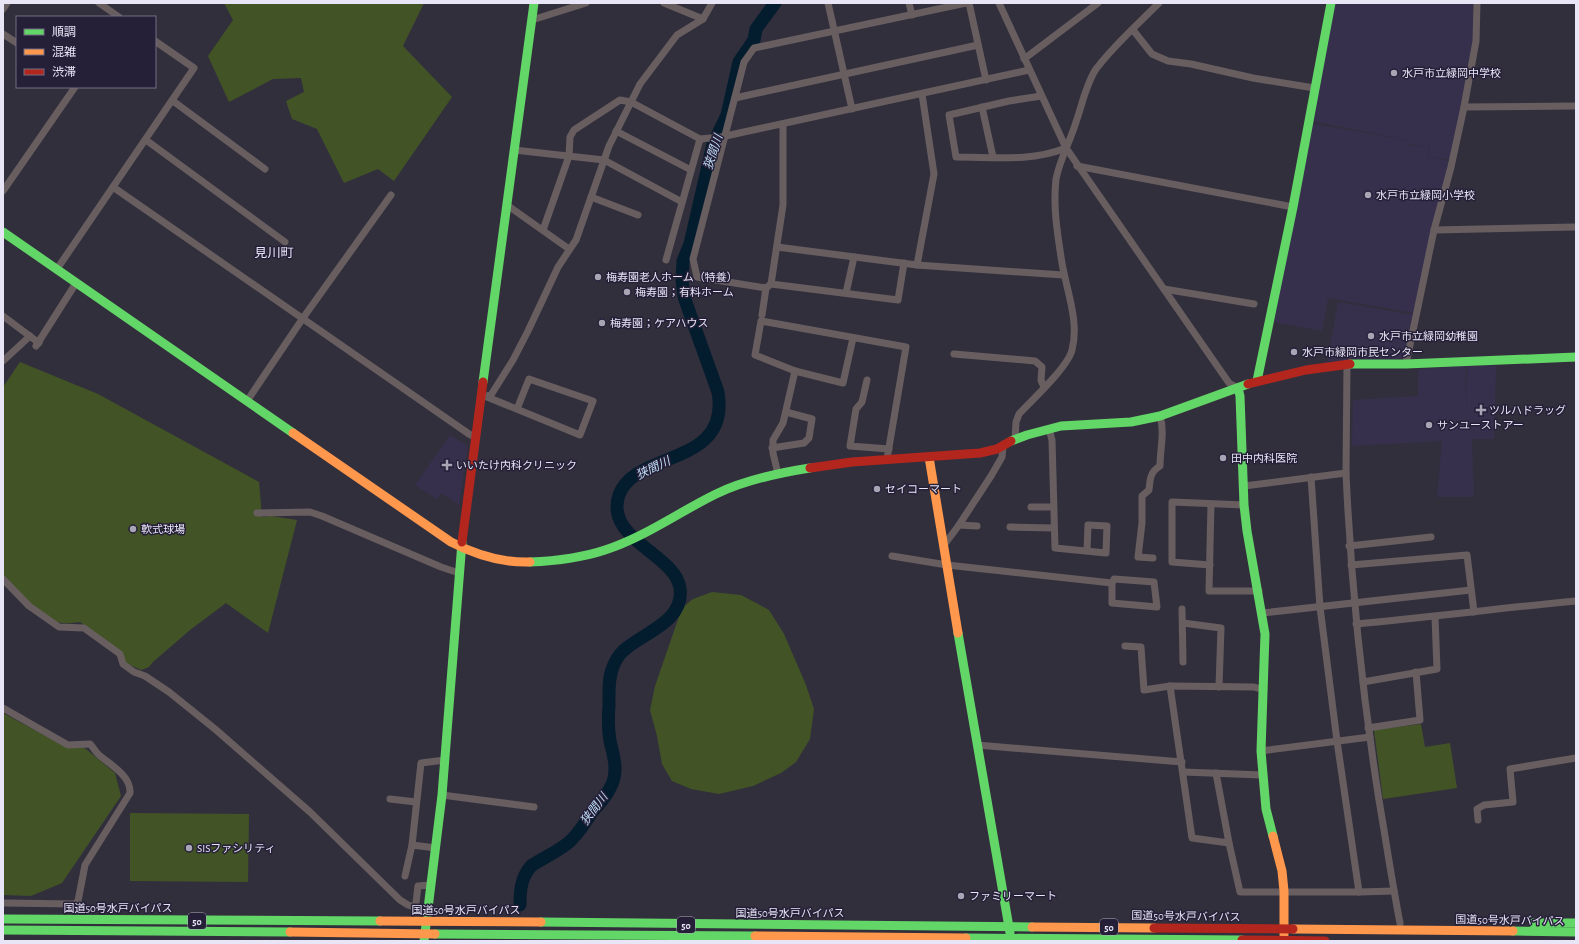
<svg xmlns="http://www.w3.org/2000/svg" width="1579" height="944" font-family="'Alegreya Sans','Noto Sans JP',sans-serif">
<rect width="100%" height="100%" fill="#322f3c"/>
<g fill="#36304d">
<path d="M1333,3H1473V41L1463,105L1450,160L1429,156L1430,148L1409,144L1408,140L1310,121Z"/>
<path d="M1309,123L1407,140L1408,145L1429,148L1428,156L1449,161L1414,313L1328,298L1322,331L1274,322Z"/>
<path d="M1338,302L1414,315L1404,359L1327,363Z"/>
<path d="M1493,365L1496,367L1494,439H1466L1472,440L1474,497H1437L1442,441L1352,446L1353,400L1418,396V369L1466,366V428L1467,366Z"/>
<path d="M450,435L468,446L459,505L441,493L437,499L415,485Z"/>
</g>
<g fill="#425426">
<path d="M224,3H424L403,46L452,97L394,181L378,169L344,183L317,129L292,119L286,101L304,92L301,78L273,79L229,102L208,56L233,20Z"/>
<path d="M20,362L98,394L259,482L262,517L271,516L297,520L268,633L226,603L190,630L153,662L149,667L141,670L126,663L120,652L80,622C71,623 61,625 52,620C33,610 18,589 3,574V387Z"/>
<path d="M712,592L741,595L769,610L784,634L806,685L814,709L810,739L796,762L781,773L753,786L719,794L691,789L672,781L662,764L657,736L650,710L655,686L682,608L693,599Z"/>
<path d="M3,713L66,747L81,745L115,773L121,796L62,883L31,896L3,895Z"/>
<path d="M1421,724L1425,747L1450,743L1457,788L1383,799L1374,730Z"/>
<path d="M130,813L249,814L248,882L130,881Z"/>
</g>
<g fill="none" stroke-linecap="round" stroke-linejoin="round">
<path stroke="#041d2e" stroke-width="13" d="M520,905C520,890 521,878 531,866C543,858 557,852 568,843C579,834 585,822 593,811C600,803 607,796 611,786C614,781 615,774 615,768C615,759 612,750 610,741C608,729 608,718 609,706C609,694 608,678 613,667C615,661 619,655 623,651C642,633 685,622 680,588C675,554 604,539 619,495C635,450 731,467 718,392L684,297L682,280L683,261L690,244L713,144L727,115L739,62L754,40L756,29L775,3"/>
<g stroke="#685e60" stroke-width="7">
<path d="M99,3L119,17"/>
<path d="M664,3L703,19"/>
<path d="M828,3L852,109"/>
<path d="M909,3L912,15"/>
<path d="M969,3L986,80"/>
<path d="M999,3L1066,148L1229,383L1238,388"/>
<path d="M3,9L7,3"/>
<path d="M532,20L586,3"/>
<path d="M1133,30L1152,54L1168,61L1191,64L1253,78L1314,88"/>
<path d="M3,34L17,43"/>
<path d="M1024,59L1098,3"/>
<path d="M1041,96L1009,101L949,115L956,157C993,157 1031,162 1066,148"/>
<path d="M735,98L978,45"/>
<path d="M173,101L265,169"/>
<path d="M982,107L993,157"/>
<path d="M1464,107L1576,106"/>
<path d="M616,131L691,170"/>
<path d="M146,140L285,242"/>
<path d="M514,150L604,160L682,202"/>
<path d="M1077,166L1293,207"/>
<path d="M113,187L469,434L475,437"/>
<path d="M3,191L75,87"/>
<path d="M591,197L638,215"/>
<path d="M507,205L569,249"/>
<path d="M543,230L569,156L570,137L574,130L620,100L631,102L700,139L721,137L1029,70"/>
<path d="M1434,230L1576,227"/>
<path d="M777,247L917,265L1063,275"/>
<path d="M666,260L700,139"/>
<path d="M904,263L898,300L771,284L766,288L697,277L693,259L744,62L754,48L966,3"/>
<path d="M917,265L934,174L922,94"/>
<path d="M57,269L194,68L155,41"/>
<path d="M771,284L783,205V125"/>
<path d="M1164,289L1254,304"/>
<path d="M846,293L854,257"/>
<path d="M762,315L766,288"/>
<path d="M3,316L39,343"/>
<path d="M853,338L843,383L795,371L755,355L761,321L906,347L887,459"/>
<path d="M36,346L76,283"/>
<path d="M954,354L1035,361L1042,367L1041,380L1044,387"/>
<path d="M3,361L30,336"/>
<path d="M1406,364L1434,230L1451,167L1464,107L1476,41L1477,3"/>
<path d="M867,380L862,402L856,409L850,446L889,449"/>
<path d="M481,397L491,395L513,360L528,331L558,267L576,240L609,146L640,84L677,35L703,19L712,3"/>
<path d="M487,397L580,435L593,401L529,379L517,409"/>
<path d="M247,401L303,318L391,195"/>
<path d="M1049,429L1052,440L1055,548L1106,553L1107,526L1088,525L1087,551"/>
<path d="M1015,439L1016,422L1019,414C1032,400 1068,367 1072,350C1080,320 1065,287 1061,257C1057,231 1053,205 1056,179C1060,159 1070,142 1076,122C1082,105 1086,84 1096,69C1114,45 1138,24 1159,3"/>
<path d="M772,448L804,443L809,438L812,419L786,412"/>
<path d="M1346,473L1347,364"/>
<path d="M778,474L773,453V440L783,423L795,371"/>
<path d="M1311,477L1320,607L1337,741L1359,892"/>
<path d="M1244,486L1346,473C1351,583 1362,692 1379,800C1386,841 1392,882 1400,923"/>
<path d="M1211,504L1209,591H1259"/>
<path d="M1031,507H1053"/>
<path d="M257,513L310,512L322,516L441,567L459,573"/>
<path d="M959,525L977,526"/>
<path d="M1010,527L1054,528"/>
<path d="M944,545L959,525L991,476L1002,457L1003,446"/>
<path d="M1349,546L1431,537"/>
<path d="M892,556L947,565L1112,583V603L1157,607L1154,582L1114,579L1112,583"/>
<path d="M1153,558L1138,557L1142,523V496L1149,490C1150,479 1150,472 1160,466C1160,449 1165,432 1160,416"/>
<path d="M1210,565L1172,562V502L1244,505"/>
<path d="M1351,565L1467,555L1474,612"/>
<path d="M3,579L29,606L59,627L84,628L120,654L123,664L134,672L145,676L169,692L215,729L310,812L400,900L408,905L414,907L416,903L418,886L430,885"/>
<path d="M1182,609L1183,662"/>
<path d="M1262,613L1471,590"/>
<path d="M1183,623L1221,628L1219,687"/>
<path d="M1356,624C1430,617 1503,608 1576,601"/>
<path d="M1125,646L1141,647L1144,690L1170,686"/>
<path d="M1363,682L1437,669L1435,617"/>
<path d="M1264,690L1254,687L1170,686L1192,838L1229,843L1240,892H1359L1394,891"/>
<path d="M3,708L68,745L90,744C93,747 95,751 98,754C110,765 131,775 130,793L85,865L78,901L75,904L3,903"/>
<path d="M1368,728L1420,720L1416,672"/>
<path d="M977,745L1182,762"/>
<path d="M1261,751L1370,737"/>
<path d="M1183,772L1262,775"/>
<path d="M1216,773L1229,843"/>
<path d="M442,795L534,807"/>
<path d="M390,799L416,802"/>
<path d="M1478,820L1477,809L1484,805L1513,802L1510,769L1576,758"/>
<path d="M412,845L421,763L445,760"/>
<path d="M405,876L412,845L436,848"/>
</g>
<g stroke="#63d668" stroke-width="9">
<path d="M3,232L293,433"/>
<path d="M1350,364H1406L1576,357"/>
<path d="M1257,381L1293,207L1331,3"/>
<path d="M483,382L534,3"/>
<path d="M1238,388L1240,396L1244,505L1247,531L1265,634L1261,751L1266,809L1273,836"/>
<path d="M1011,441L1027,435L1061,426L1131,422L1160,416L1248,384"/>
<path d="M530,562C555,561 581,558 605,550C645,537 679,512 716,494C745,480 778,473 810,468"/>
<path d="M958,633L1010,933"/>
<path d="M3,919L380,921"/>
<path d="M541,922L1032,927"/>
<path d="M1533,923H1576"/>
<path d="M3,930L290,932"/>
<path d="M1513,931L1576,932"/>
<path d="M435,934L755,936"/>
<path d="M966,938L1242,940"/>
<path d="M424,941L442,795L462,542"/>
</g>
<g stroke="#ff974d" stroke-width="9">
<path d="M293,433L451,542C476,555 502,563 530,562"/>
<path d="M929,457L958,633"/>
<path d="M1273,836L1282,871L1284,891V935"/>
<path d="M380,921L541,922"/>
<path d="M1032,927L1154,928"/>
<path d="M1293,929L1513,931"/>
<path d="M290,932L435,934"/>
<path d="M755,936L966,938"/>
</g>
<g stroke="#b3261e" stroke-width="9">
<path d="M1248,384L1306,370L1350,364"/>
<path d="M810,468L852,462L980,453L997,449L1011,441"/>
<path d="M462,542L483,382"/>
<path d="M1154,928L1293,929"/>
<path d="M1242,940L1325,941"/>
</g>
</g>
<g fill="#a8a5b5" stroke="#251f38" stroke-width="1.5">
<circle cx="1394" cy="73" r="4"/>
<circle cx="1368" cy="195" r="4"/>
<circle cx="598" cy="277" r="4"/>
<circle cx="627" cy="292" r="4"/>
<circle cx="602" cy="323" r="4"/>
<circle cx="1371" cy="336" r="4"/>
<circle cx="1294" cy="352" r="4"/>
<path d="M1479 404h4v4h4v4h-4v4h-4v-4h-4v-4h4z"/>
<circle cx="1429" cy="425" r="4"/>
<circle cx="1223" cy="458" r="4"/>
<path d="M445 459h4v4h4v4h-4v4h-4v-4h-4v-4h4z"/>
<circle cx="877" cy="489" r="4"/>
<circle cx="133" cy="529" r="4"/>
<circle cx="189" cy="848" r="4"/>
<circle cx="961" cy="896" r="4"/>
</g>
<g text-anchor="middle" stroke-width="3" stroke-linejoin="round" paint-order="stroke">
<g fill="#251f38" stroke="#aeaabd" stroke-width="1">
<rect x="188" y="913" width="18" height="16" rx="3"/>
<rect x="677" y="917" width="18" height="16" rx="3"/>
<rect x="1100" y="919" width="18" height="16" rx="3"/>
</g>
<g font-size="10" font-weight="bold" fill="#e8e5f6">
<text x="197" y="925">50</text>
<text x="686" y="929">50</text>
<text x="1109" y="931">50</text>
</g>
<g font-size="11" fill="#e8e5f6" stroke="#251f38" text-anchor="start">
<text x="1402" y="77">水戸市立緑岡中学校</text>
<text x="1376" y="199">水戸市立緑岡小学校</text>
<text x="606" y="281">梅寿園老人ホーム（特養）</text>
<text x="635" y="296">梅寿園；有料ホーム</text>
<text x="610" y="327">梅寿園；ケアハウス</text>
<text x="1379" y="340">水戸市立緑岡幼稚園</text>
<text x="1302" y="356">水戸市緑岡市民センター</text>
<text x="1489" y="414">ツルハドラッグ</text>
<text x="1437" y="429">サンユーストアー</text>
<text x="1231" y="462">田中内科医院</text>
<text x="456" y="469">いいたけ内科クリニック</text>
<text x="885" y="493">セイコーマート</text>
<text x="141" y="533">軟式球場</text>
<text x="197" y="852">SISファシリティ</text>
<text x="969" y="900">ファミリーマート</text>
</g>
<g font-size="11" fill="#e8e5f6" stroke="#251f38">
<text x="118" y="912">国道50号水戸バイパス</text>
<text x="466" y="914">国道50号水戸バイパス</text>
<text x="790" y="917">国道50号水戸バイパス</text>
<text transform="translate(1186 916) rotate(1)" y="4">国道50号水戸バイパス</text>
<text transform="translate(1510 920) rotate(1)" y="4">国道50号水戸バイパス</text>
</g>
<g font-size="12" font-style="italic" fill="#beddf5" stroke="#251f38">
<text transform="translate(713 152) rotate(-72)" y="4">狭間川</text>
<text transform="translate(653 468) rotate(-26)" y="4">狭間川</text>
<text transform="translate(594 809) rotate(-53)" y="4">狭間川</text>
</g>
<g font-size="13" fill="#e8e5f6" stroke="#251f38">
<text x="274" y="257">見川町</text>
</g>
</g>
<rect width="1579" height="944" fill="none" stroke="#e8e5f6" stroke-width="8"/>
<rect x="16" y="16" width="140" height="72" fill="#251f38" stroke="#736e84"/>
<rect x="24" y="29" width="20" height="6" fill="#63d668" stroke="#736e84"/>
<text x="52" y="36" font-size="12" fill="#e8e5f6">順調</text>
<rect x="24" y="49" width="20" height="6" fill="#ff974d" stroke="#736e84"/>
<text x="52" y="56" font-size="12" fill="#e8e5f6">混雑</text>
<rect x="24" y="69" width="20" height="6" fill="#b3261e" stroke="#736e84"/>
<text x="52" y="76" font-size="12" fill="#e8e5f6">渋滞</text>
</svg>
